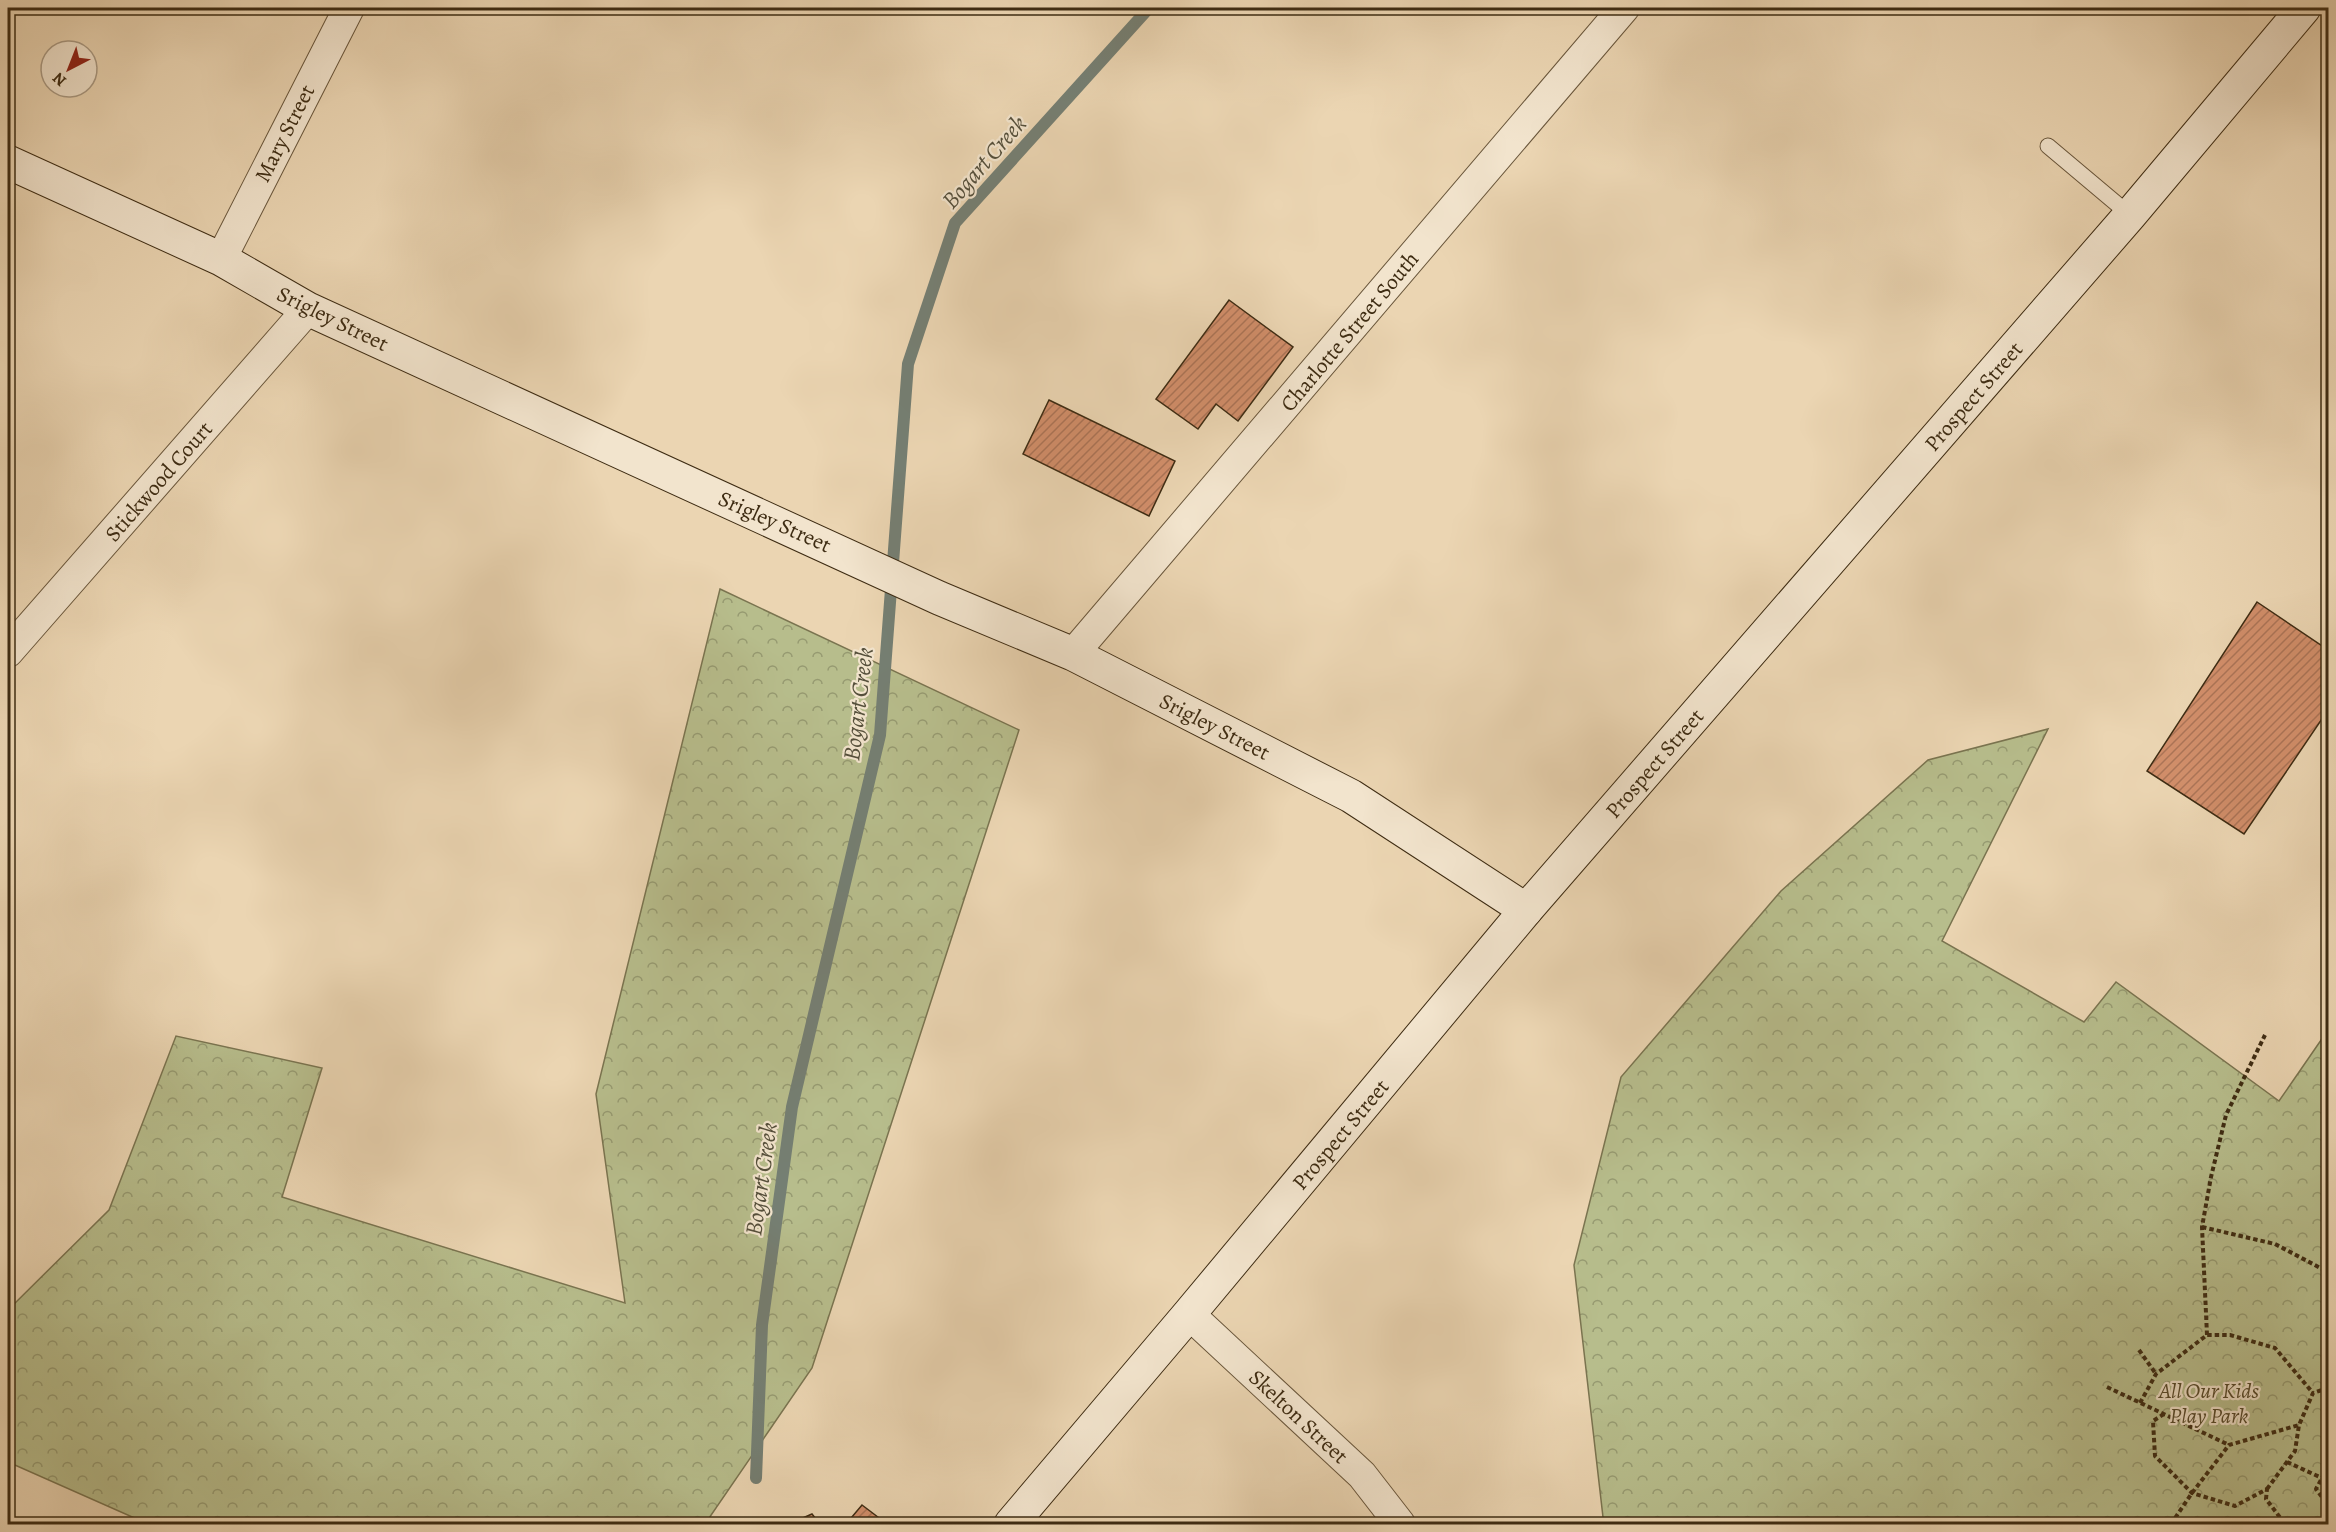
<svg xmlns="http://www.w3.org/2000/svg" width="2336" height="1532" font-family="Alegreya,serif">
<defs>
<pattern id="forest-crowns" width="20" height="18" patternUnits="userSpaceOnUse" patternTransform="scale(1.5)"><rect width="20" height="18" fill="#b7bd8c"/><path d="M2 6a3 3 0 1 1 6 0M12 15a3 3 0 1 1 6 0" fill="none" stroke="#969a71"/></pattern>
<pattern id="building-hatch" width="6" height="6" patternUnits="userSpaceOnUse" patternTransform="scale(1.5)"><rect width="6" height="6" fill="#d18e6a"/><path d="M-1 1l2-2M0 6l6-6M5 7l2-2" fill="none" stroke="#ab7456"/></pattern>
</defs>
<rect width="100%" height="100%" fill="#ebd5b2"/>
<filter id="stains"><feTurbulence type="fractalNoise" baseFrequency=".00333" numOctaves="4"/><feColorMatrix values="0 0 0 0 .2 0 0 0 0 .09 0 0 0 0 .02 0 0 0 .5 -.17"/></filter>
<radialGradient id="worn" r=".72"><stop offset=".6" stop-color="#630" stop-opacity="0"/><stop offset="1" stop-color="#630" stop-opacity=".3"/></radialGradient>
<g fill="url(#forest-crowns)" stroke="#7a7450" stroke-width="1.5">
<path d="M720,589L1019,730L812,1368L705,1524H148L8,1462V1310L109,1210L176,1036L322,1068L282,1197L625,1303L596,1094Z"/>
<path d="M2048,729L1942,941L2084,1022L2116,982L2279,1101L2328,1030V1524H1607L1603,1517L1574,1265L1621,1077L1781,891L1928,760Z"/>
</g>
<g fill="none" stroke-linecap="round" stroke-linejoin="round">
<path stroke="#757f73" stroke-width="12" d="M756,1478L762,1325L792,1107L880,735L908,364L955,223L1149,8"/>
</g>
<g fill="url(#building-hatch)" stroke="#3e2c13" stroke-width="1.5">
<path d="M1229,300L1293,347L1238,421L1216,404L1198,429L1156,399Z"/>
<path d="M1049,400L1175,461L1149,516L1023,454Z"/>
<path d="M2257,602L2328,650V710L2244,834L2147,771Z"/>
<path d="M862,1505L887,1524H846Z"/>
<path d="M812,1514L820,1524H789Z"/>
</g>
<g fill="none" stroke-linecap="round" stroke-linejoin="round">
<defs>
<path id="lane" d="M2048,146L2130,215"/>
<g id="street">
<path d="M221,259L349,8"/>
<path d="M8,652L308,309"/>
<path d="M1073,654L1624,8"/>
<path d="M1189,1314L1362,1475L1400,1524"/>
</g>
<g id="secondary">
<path d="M8,162L221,259L308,309L939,598L1073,654L1351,796L1526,910"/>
<path d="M1011,1524L1189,1314L1526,910L2130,215L2304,8"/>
</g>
</defs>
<use href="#lane" stroke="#69563b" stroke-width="17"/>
<use href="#street" stroke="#69563b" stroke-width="32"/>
<use href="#secondary" stroke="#3e2c13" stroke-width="35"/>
<g stroke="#3e2c13" stroke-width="4" stroke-dasharray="4.5 3" stroke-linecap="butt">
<path d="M2202,1227L2275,1244L2328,1272"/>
<path d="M2207,1335L2202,1227L2211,1177L2226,1115L2265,1035"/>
<path d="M2139,1350L2156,1374"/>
<path d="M2107,1387L2229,1445"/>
<path d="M2140,1403L2156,1374L2207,1335H2230L2275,1348L2313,1393"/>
<path d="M2164,1414L2153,1421L2155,1456L2192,1493L2235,1506L2267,1489L2266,1499L2285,1524"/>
<path d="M2287,1462L2322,1478"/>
<path d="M2328,1467L2316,1489L2328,1505"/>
<path d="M2267,1489L2295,1451L2299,1425"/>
<path d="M2171,1524L2192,1493L2229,1445L2299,1425L2313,1393L2328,1388"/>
</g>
<use href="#lane" stroke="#f2e4cd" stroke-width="15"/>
<use href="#street" stroke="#f2e4cd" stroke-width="30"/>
<use href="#secondary" stroke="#f2e4cd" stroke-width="33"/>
</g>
<g text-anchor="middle" stroke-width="4.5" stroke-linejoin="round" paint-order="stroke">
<g font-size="22" fill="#3e2c13" stroke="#f2e4cd">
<text transform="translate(284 133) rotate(-63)" y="8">Mary Street</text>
<text transform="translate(333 318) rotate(26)" y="8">Srigley Street</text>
<text transform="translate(1349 331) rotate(-50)" y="8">Charlotte Street South</text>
<text transform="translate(1973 396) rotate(-49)" y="8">Prospect Street</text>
<text transform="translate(158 481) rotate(-49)" y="8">Stickwood Court</text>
<text transform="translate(775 521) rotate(24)" y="8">Srigley Street</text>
<text transform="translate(1215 726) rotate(27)" y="8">Srigley Street</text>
<text transform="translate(1654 763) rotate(-49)" y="8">Prospect Street</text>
<text transform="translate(1340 1134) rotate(-50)" y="8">Prospect Street</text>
<text transform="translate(1299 1416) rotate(43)" y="8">Skelton Street</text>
</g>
<g font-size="22" font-style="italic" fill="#56492b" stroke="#f2e4cd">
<text x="2209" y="1398">All Our Kids<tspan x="2209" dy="25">Play Park</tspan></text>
</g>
<g font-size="24" font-style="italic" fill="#554f3b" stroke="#f2e4cd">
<text transform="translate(984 162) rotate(-49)" y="8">Bogart Creek</text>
<text transform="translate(858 704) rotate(-83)" y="8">Bogart Creek</text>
<text transform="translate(761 1179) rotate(-82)" y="8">Bogart Creek</text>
</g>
</g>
<rect width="2336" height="1532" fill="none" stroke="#ebd5b2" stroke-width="30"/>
<rect x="9" y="9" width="2318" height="1514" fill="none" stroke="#3e2c13" stroke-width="3"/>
<rect x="15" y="15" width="2306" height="1502" fill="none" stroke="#3e2c13" stroke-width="1.5"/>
<g transform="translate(69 69) rotate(222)"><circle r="28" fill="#f2e4cd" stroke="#aa9a83" stroke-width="1.5"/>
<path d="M0-4.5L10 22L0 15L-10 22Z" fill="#8f2418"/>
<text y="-9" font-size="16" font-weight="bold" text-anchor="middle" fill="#3e2c13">N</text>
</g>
<rect width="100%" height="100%" filter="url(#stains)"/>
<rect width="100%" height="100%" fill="url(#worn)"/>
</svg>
